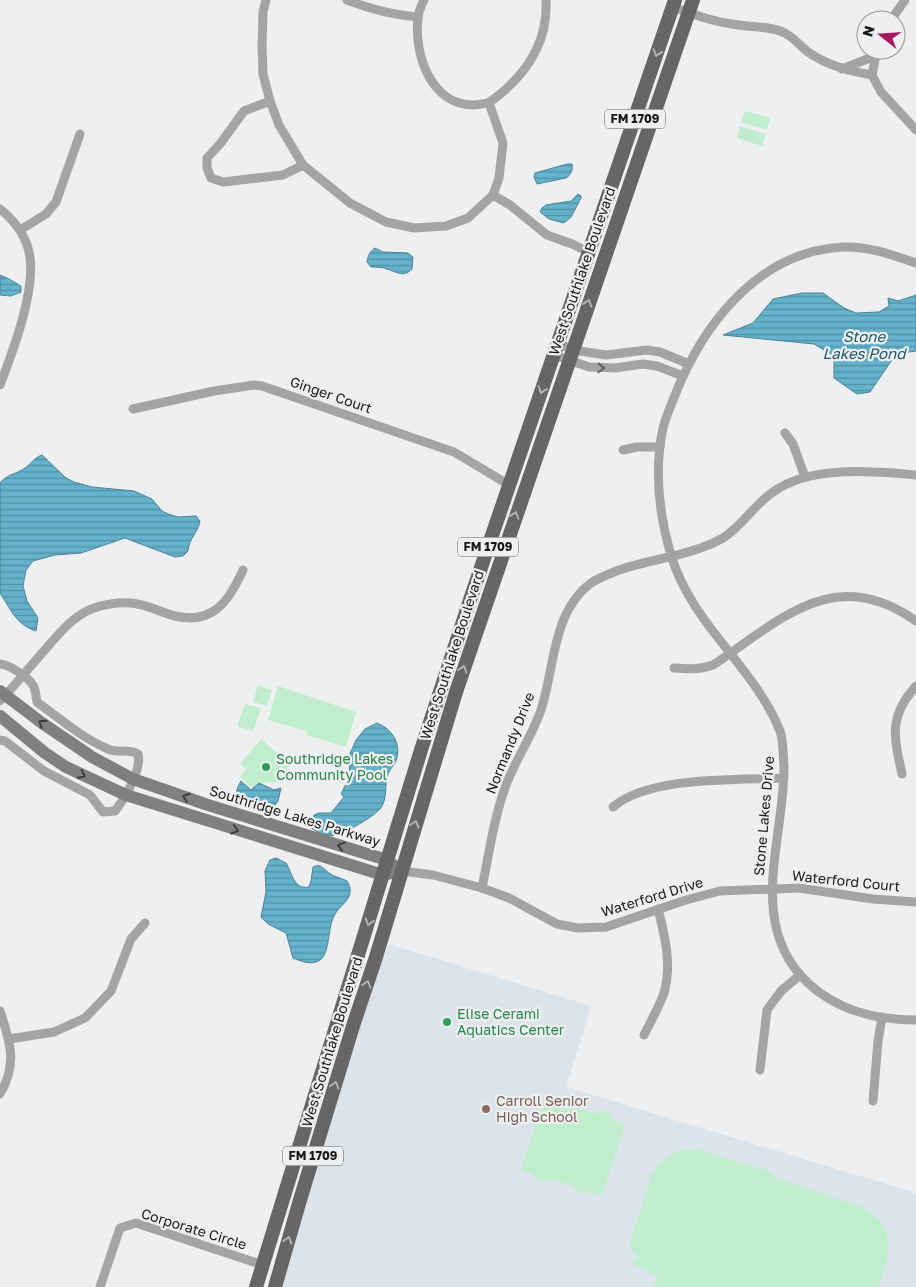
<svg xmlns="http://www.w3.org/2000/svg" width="916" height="1287" font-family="'Golos Text',sans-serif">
<defs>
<pattern id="water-rules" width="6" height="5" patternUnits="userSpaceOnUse" patternTransform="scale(1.25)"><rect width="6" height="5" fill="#65b2cc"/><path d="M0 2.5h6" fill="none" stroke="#5290a5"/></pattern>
</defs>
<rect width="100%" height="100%" fill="#edeff1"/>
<path fill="#dbe4eb" d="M389,944L591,1006L566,1087L916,1193V1287H281L286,1266L373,980Z"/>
<g fill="#c0eecd">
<path d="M745,111L770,118L767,130L741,122Z"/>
<path d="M740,126L766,134L762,146L737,138Z"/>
<path d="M258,685L272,690L267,706L253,702Z"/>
<path d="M278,686L356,712L346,747L306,735L307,731L268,720Z"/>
<path d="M245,704L261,708L253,731L237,726Z"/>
<path d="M261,739L289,763L284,779L276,782L259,783L253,789L240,777L246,769L240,764Z"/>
<path d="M544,1098L556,1102L560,1098L571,1102L573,1107L596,1114L600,1110L611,1114L612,1120L625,1124L602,1195L590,1191L586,1194L576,1191L574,1186L550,1179L545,1182L535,1178L533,1174L521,1170Z"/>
<path d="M689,1149L702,1151L769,1171L774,1177L859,1206C898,1223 890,1255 879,1287H654L658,1276L632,1263L637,1256L630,1249V1243L651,1176C659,1160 672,1151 689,1149Z"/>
</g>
<g fill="url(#water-rules)" stroke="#4e8496">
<path d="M567,164H572C573,170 571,175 566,178L537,184L534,177L535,173Z"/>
<path d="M578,194L581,196V198L571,217L564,223L549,219L540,212L542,208L546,205L571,201Z"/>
<path d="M375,248L383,252L408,253L413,257L412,269C403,278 397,272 387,269C382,267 376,267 371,267L367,262C368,256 369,252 375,248Z"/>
<path d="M0,275L9,279L21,286V292L11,296L0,295Z"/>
<path d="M802,293H823L844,308L856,313L879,312L889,306L888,298L898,301L916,295V351L896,354L870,392L857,394L834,378V356L814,344L723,335L753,323L773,299Z"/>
<path d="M42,455L66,478L74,482L92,487L134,491L152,499L162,511L168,514L178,517L196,516L200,521C198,533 189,538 188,551L183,556L175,557L125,538L81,553L55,555L33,561L26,570L23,586L27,601L38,618L36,631C15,624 11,609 0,593V483C7,474 17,474 25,468C32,463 34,458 42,455Z"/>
<path d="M377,723C393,729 403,746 395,763C392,767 389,771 387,776C385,786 387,797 382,806C377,816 340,836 330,836C323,835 314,831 309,826L314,815L318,813H331L344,797L341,794L350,776L349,756L356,740L365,729Z"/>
<path d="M241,781L251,790L259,783L274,790L281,788L278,801L275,805L269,802C265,804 261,806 258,807C249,809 237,802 237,793C236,789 239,785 241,781Z"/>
<path d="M276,858L286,863C292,873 294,890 309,887L311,881L313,867C316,866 317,865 320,866C324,868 326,871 329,873C334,877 342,878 347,881C348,882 350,887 350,888C352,900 340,905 335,914C323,934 337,977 293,958L286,933L268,924L261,917L266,892L265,871L270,860Z"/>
</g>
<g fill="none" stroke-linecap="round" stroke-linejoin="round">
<g stroke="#a5a4a4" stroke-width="9">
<path d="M266,0L263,12L262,47L263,74L270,101L279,125L303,165L350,203L386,222L414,228L446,226L468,218L493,195L499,178L503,143L489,103"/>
<path d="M347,0C370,9 393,15 418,17"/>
<path d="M424,0C421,6 418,12 418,18C413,59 436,116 487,103C493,101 500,94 505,90C532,66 548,37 546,0"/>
<path d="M673,7C692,14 711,21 732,24C747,27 763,26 777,30C790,33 798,44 808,52C828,66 850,71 872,75"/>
<path d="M891,20L905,0"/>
<path d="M877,50L872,75L881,92L916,130"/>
<path d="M842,69L875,56"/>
<path d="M270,101L244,111L220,144L207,158V168L211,178L223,182L283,175L303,165"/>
<path d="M493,195L510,205L547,235L572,244L589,252"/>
<path d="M0,209C15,221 27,237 30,257C35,293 13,351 0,385"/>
<path d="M20,230L46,214L56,202L80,134"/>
<path d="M916,263C892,255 869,246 843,247C764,251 710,315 680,383C674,398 667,413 663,428C654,470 659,514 671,555C691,624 754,666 780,731C784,743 783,756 784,768C784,840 746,925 808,983C837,1010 876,1020 916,1020"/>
<path d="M558,344L580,351L606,355L647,350L660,352L689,364"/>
<path d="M554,355L589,367L615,368L643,364L657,366L683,376"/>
<path d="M133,409L214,391L254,385L262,386L454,452L509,485"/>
<path d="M785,433L793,444L805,477"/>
<path d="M623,450L637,447H660"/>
<path d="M0,664C10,665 33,679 35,690C36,693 36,698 37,702C59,718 82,738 108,749C118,754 128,748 138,754C142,770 125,798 115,811L103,812L90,795L44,771L5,741L0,740"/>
<path d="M674,668C687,669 700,670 713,665C781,620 834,563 916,621"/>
<path d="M0,701C15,685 29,668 43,652C58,635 72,616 94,608C106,604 119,602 131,603C146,604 160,612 175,616C213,625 229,601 243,570"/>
<path d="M902,774C894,737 888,717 916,686"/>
<path d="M613,807C649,776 737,780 784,778"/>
<path d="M401,871L433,875L482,888L509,898L557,924L578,928L606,927L686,900L720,891L799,888L873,899L916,902"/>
<path d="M482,888C489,854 494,817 506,785C516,759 532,736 541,710C555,667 552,612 591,583C600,577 609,574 619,570C654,558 691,556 723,538C742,526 754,505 773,492C810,465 872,471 916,475"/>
<path d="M0,1011C10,1042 18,1063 0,1094"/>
<path d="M644,1035C651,1021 659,1007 664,993C672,965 665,936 658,909"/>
<path d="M9,1039L54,1032L85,1018L111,991L131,939L145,923"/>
<path d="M760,1070L767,1010L781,991L800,975"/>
<path d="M873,1101L878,1041L882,1017"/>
<path d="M100,1287L120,1228L136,1223L263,1265"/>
</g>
<g stroke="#81807f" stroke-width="12">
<path d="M0,691L42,723L73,744L92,757L133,779L208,805L387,860L401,871"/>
<path d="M0,716L45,753L66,767L126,795L383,875L392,873"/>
</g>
<g stroke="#686665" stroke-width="14">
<path d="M256,1287L421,750L472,594L675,0"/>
<path d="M275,1287L300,1200L353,1026L376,957L456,692L693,0"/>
</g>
</g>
<defs><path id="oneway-chevron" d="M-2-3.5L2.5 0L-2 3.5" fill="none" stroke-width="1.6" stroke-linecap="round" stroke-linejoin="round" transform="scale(1.25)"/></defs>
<g stroke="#b1b1b2">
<use href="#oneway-chevron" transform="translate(657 53) rotate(109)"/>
<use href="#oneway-chevron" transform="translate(588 303) rotate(-71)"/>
<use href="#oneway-chevron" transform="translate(542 390) rotate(109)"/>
<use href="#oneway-chevron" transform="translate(515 515) rotate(-71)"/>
<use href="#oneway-chevron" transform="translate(463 669) rotate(-72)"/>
<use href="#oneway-chevron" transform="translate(415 824) rotate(-73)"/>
<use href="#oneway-chevron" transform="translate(369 922) rotate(107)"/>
<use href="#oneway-chevron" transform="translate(367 984) rotate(-72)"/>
<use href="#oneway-chevron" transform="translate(335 1085) rotate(-73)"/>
<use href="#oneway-chevron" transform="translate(288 1240) rotate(-74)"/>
</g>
<use stroke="#5e5e5e" href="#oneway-chevron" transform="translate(601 368) rotate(3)"/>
<g stroke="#3d3d3d">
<use href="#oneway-chevron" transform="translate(42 723) rotate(-145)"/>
<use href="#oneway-chevron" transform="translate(82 775) rotate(26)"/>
<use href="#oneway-chevron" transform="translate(186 797) rotate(-160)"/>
<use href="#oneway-chevron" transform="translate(235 830) rotate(17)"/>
<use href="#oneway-chevron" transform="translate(341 846) rotate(-163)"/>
</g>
<g fill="#2e9e5b" stroke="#edeff1" stroke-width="2">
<circle cx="266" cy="767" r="5"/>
<circle cx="447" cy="1022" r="5"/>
</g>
<circle fill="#8d6e63" stroke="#edeff1" stroke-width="2" cx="486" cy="1109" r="5"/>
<g text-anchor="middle" stroke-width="4.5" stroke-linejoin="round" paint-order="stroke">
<g fill="#edeff1" stroke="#58595a" stroke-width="1">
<rect x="605" y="109.5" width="60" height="19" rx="4"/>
<rect x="458" y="537.5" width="60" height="19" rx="4"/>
<rect x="283" y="1146.5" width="60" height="19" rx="4"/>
</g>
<g font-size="12" font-weight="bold" fill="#181919">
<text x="635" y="123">FM 1709</text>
<text x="488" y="551">FM 1709</text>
<text x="313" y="1160">FM 1709</text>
</g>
<g font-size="14" fill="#181919" stroke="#edeff1">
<text transform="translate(582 271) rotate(-71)" y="5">West Southlake Boulevard</text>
<text transform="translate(331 395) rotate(19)" y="5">Ginger Court</text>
<text transform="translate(452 655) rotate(-72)" y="5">West Southlake Boulevard</text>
<text transform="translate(510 743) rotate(-68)" y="5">Normandy Drive</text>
<text transform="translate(295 816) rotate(17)" y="5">Southridge Lakes Parkway</text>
<text transform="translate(764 816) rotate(-85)" y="5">Stone Lakes Drive</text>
<text transform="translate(846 881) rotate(6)" y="5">Waterford Court</text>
<text transform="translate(652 897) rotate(-17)" y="5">Waterford Drive</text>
<text transform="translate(332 1042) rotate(-73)" y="5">West Southlake Boulevard</text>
<text transform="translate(194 1229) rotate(17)" y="5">Corporate Circle</text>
</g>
<g font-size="14" fill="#27864d" stroke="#edeff1" text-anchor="start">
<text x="276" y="764">Southridge Lakes<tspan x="276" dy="16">Community Pool</tspan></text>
<text x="457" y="1019">Elise Cerami<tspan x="457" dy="16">Aquatics Center</tspan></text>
</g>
<g font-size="14" fill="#785e54" stroke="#edeff1" text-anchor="start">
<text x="496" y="1106">Carroll Senior<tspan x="496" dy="16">High School</tspan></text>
</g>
<g font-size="15" font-style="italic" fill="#1a586b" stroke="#edeff1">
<text x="864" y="342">Stone<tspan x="864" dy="17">Lakes Pond</tspan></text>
</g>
</g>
<g transform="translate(881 35) rotate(287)"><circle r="24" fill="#edeff1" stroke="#98999b"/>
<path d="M0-4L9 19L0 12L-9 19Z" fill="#a4195f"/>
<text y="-8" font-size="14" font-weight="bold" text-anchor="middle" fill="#181919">N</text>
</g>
</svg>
